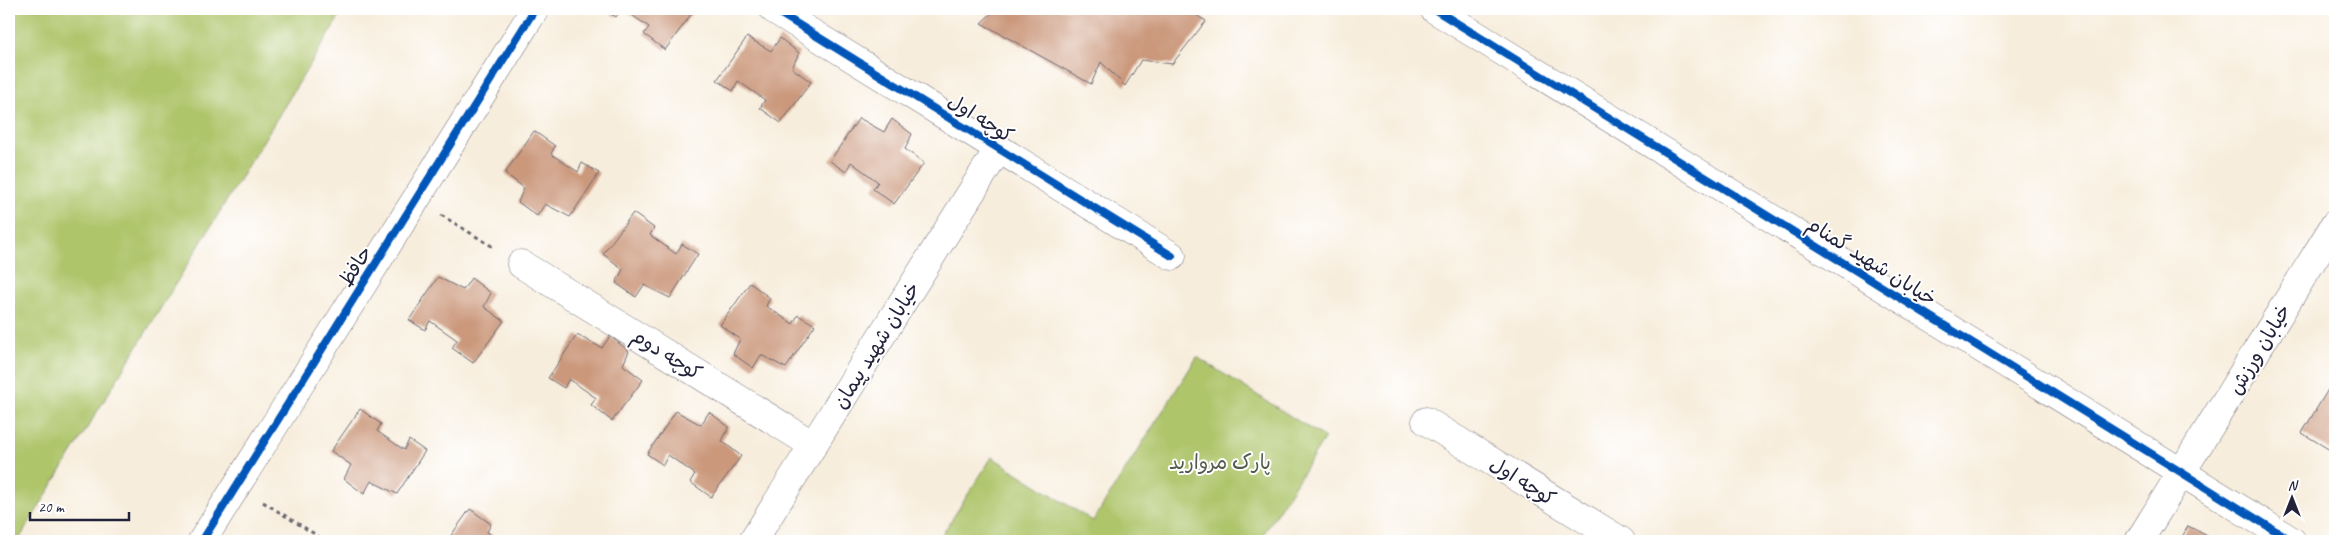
<svg xmlns="http://www.w3.org/2000/svg" width="2344" height="550" font-family="Caveat,'Playpen Sans Arabic',sans-serif">
<rect width="100%" height="100%" fill="#fff"/>
<filter id="ink" filterUnits="userSpaceOnUse"><feTurbulence type="fractalNoise" baseFrequency=".02" numOctaves="2"/><feDisplacementMap in="SourceGraphic" scale="10" xChannelSelector="R" yChannelSelector="G"/><feConvolveMatrix kernelMatrix="1 2 1 2 8 2 1 2 1" color-interpolation-filters="sRGB"/></filter>
<filter id="wash" filterUnits="userSpaceOnUse"><feTurbulence type="fractalNoise" baseFrequency=".0096" numOctaves="4" result="noise"/><feDisplacementMap in="SourceGraphic" scale="20" xChannelSelector="R" yChannelSelector="G"/><feGaussianBlur stdDeviation="1.12" result="paint"/><feColorMatrix in="noise" values="0 0 0 0 0 0 0 0 0 0 0 0 0 0 0 0 0 1.4 0 .05"/><feComposite in="paint" operator="in"/></filter>
<g filter="url(#wash)">
<rect width="100%" height="100%" fill="#f7eddc"/>
<g fill="#aec56a" stroke="#687452">
<path d="M11,9H344L18,541H9V13Z"/>
<path d="M1197,357L1325,438L1259,541H938L992,457L1093,521Z"/>
</g>
<g id="blocks">
<g fill="#cb987c">
<path d="M604,9H622L616,17Z"/>
<path d="M623,9H695L665,50L644,34L649,27Z"/>
<path d="M996,9H1186L1206,21L1172,64L1141,60L1125,86L1101,62L1091,84L981,23Z"/>
<path d="M747,37L771,51L780,38L799,53L792,68L811,82L781,123L760,108L765,100L738,81L733,91L717,80Z"/>
<path d="M859,118L884,132L892,119L912,134L905,149L924,163L894,204L873,189L878,182L851,162L846,172L830,161Z"/>
<path d="M534,131L555,146L551,154L578,172L582,163L599,173L570,217L545,204L537,216L518,202L524,188L505,173Z"/>
<path d="M633,213L654,228L650,235L676,254L682,244L698,254L670,298L644,285L636,297L616,283L623,269L603,254Z"/>
<path d="M438,277L463,290L471,278L491,293L484,307L504,321L473,363L452,348L457,340L430,321L425,330L409,320Z"/>
<path d="M750,283L770,298L766,306L793,324L798,315L815,325L786,368L761,355L753,368L733,354L740,339L720,325Z"/>
<path d="M577,335L602,348L610,336L629,351L623,365L643,380L612,421L591,405L596,398L569,379L564,388L548,378Z"/>
<path d="M2335,378V453L2302,433Z"/>
<path d="M360,409L381,424L377,431L404,450L409,440L425,451L397,494L371,481L364,494L344,479L351,465L331,451Z"/>
<path d="M676,411L701,425L709,412L729,427L722,441L741,456L711,497L690,482L695,474L668,455L663,465L647,454Z"/>
<path d="M470,509L491,524L487,532L500,541H447Z"/>
<path d="M2188,526L2217,541H2180Z"/>
</g>
</g>
</g>
<g filter="url(#ink)">
<use href="#blocks" fill-opacity="0" stroke="#6d6973" stroke-width="1"/>
<g fill="none" stroke-linecap="round" stroke-linejoin="round">
<defs>
<g id="minor">
<path d="M773,9L1172,256"/>
<path d="M521,264L813,445"/>
<path d="M1426,421L1621,541"/>
<path d="M202,541L535,9"/>
<path d="M753,541L999,148"/>
<path d="M2139,541L2335,224"/>
</g>
<path id="tertiary" d="M1434,9L2292,541"/>
</defs>
<use href="#minor" stroke="#6d6973" stroke-width="29"/>
<use href="#tertiary" stroke="#6d6973" stroke-width="29"/>
<g stroke="#6d6973" stroke-width="3" stroke-dasharray="4 4" stroke-linecap="butt">
<path d="M441,215L495,248"/>
<path d="M263,502L326,541"/>
</g>
<use href="#minor" stroke="#fff" stroke-width="28"/>
<use href="#tertiary" stroke="#fff" stroke-width="28"/>
<defs>
<g id="cycleway">
<path d="M773,9L1172,256"/>
<path d="M1434,9L2292,541"/>
<path d="M202,541L535,9"/>
</g>
</defs>
<use href="#cycleway" stroke="#fff" stroke-width="11"/>
<use href="#cycleway" stroke="#0057b8" stroke-width="8"/>
</g>
</g>
<g text-anchor="middle" stroke-width="4" stroke-linejoin="round" paint-order="stroke">
<g font-size="20" fill="#22223b" stroke="#fff">
<text transform="translate(981 118) rotate(32)" y="7">کوچه اول</text>
<text transform="translate(1872 261) rotate(32)" y="7">خیابان شهید گمنام</text>
<text transform="translate(355 266) rotate(-58)" y="7">حافظ</text>
<text transform="translate(876 345) rotate(-58)" y="7">خیابان شهید پیمان</text>
<text transform="translate(2259 349) rotate(-59)" y="7">خیابان ورزش</text>
<text transform="translate(667 354) rotate(32)" y="7">کوچه دوم</text>
<text transform="translate(1523 481) rotate(32)" y="7">کوچه اول</text>
</g>
<g font-size="20" fill="#535b4b" stroke="#fff">
<text x="1220" y="469">پارک مروارید</text>
</g>
</g>
<rect width="2344" height="550" fill="none" stroke="#fff" stroke-width="30"/>
<g transform="translate(2292 498)" stroke="#ffffff" stroke-width="4" paint-order="stroke">
<path d="M0-4L9 19L0 12L-9 19Z" fill="#22223b"/>
<text y="-8" font-size="14" font-weight="bold" text-anchor="middle" fill="#22223b">N</text>
</g>
<path d="M30 512v8h99v-8" fill="none" stroke="#22223b" stroke-width="2.5"/>
<text x="38" y="512" font-size="15" fill="#22223b" stroke="#ffffff" stroke-width="4" paint-order="stroke">20 m</text>
</svg>
